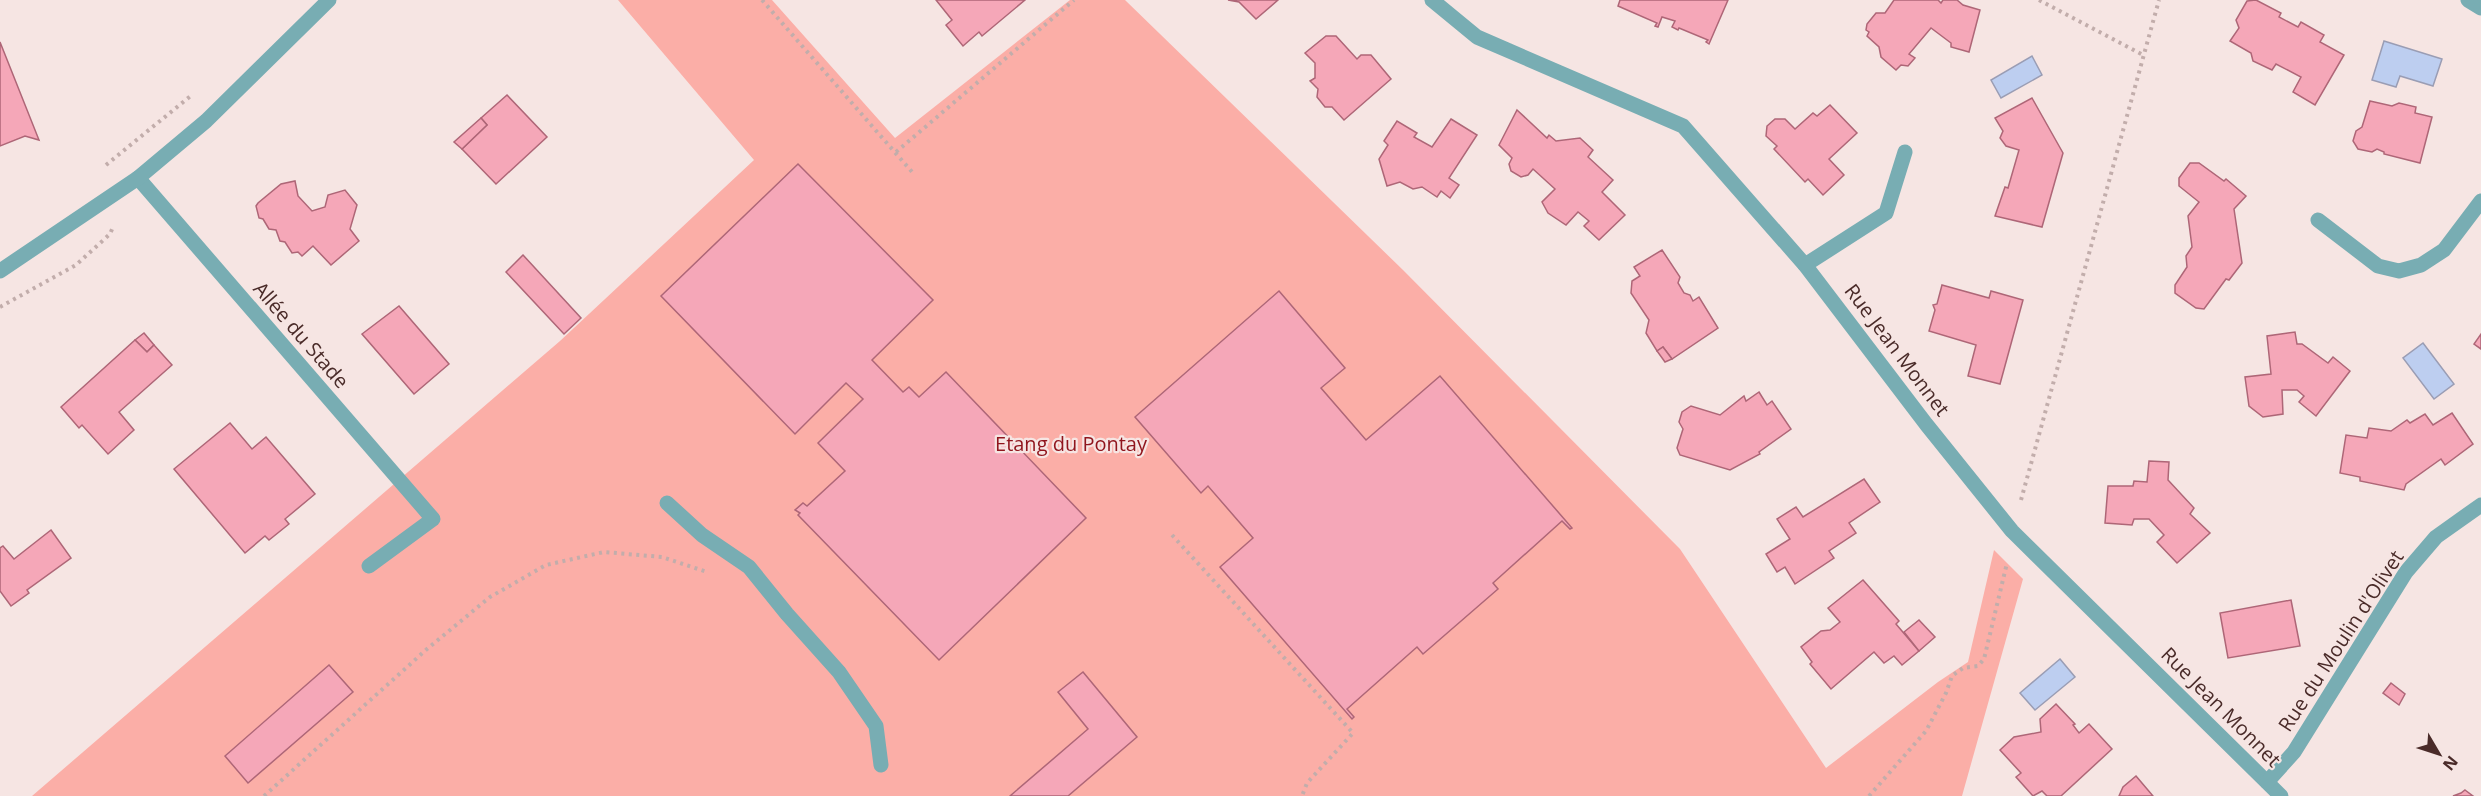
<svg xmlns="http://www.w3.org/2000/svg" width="2481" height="796" font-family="'Open Sans',sans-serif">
<rect width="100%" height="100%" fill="#f6e5e3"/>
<path fill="#fbaea7" d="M618,0H772L895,138L1070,0H1125L1403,270L1680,549L1826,768L1938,682L1968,662L1994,550L2023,579L1962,796H32L560,341L754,160Z"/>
<g fill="#bdcef0" stroke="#9a9db4" stroke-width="1.5">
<path d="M2384,41L2442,59L2433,86L2400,76L2396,87L2372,80Z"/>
<path d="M2032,56L2042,75L2001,98L1991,80Z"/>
<path d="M2423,343L2454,384L2434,399L2403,358Z"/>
<path d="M2060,659L2075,677L2035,710L2020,693Z"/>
</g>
<g fill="#f5a7b8" stroke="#ae6677" stroke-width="1.5">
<path d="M936,0H1025L982,36L979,32L963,46L946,25L952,20Z"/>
<path d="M1228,0H1278L1256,19L1239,2Z"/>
<path d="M1620,0H1728L1709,44L1706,42L1708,40L1679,28L1678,30L1672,27L1675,21L1662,17L1658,27L1655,26L1657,23L1618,6Z"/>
<path d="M1894,0H1938L1941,3L1943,0H1957L1963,5L1980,10L1969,52L1951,47V43L1931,28L1909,54L1915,58L1908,66L1901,65L1896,70L1881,57L1879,47L1867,36L1869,32L1866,30L1867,24L1876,13H1885Z"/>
<path d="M2256,0L2281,13L2279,17L2298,27L2301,22L2324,35L2320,42L2344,55L2315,105L2293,92L2301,77L2276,64L2272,70L2253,61L2251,53L2230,41L2239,28L2236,20L2247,1Z"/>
<path d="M1326,36H1336L1357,59L1361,55H1371L1391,79L1344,120L1332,107H1325L1317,97L1318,89L1310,81L1315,78V63L1305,53Z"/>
<path d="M0,42L39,140L25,136L0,146Z"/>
<path d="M507,95L547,137L496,184L462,149L487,125L481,118Z"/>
<path d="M2032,98L2063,153L2042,227L1995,216L2005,187L2008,188L2019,150L2006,146L2000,138L2003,131L1995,118Z"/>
<path d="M2370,101L2392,106L2399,103L2416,107L2415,113L2432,117L2420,163L2384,154V152L2377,149L2372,152L2358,149L2353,141L2356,131L2362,127Z"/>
<path d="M1830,105L1857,133L1829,159L1844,175L1823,195L1808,179L1805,182L1774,149L1777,146L1766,136L1767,126L1775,119H1785L1795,129L1813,113L1817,116Z"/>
<path d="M1517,110L1547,138L1549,135L1556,141L1580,138L1593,150L1588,157L1613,180L1602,192L1625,215L1599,240L1584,226L1589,221L1578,212L1566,225L1548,213L1542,202L1555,189L1533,169L1528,175L1521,177L1511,171L1509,164L1512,158L1499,145Z"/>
<path d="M481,118L487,125L462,149L454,142Z"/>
<path d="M1451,119L1477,135L1449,178L1459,185L1450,198L1441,191L1437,197L1422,187L1413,189L1400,182L1387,186L1379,159L1388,145L1384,141L1397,121L1417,133L1414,137L1432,147Z"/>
<path d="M2190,163H2199L2224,181L2226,179L2246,196L2234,209L2242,263L2229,280L2226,279L2204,309L2196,308L2175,293V285L2187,267L2186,256L2192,247L2188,216L2199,202L2179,186V178Z"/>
<path d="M798,164L933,300L872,360L903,392L909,387L919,397L946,372L1086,518L939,660L798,515L800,513L795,510L803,503L807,506L845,471L818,443L863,399L846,383L795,434L661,296Z"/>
<path d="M295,181L298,196L312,211L325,207L328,195L345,190L357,205L350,229L359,241L331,265L313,246L302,256L298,252L292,253L285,242L280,241L276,230L269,229L263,219L259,218L256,206L258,203L281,184Z"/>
<path d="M1662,250L1680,277L1678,283L1684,293L1690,295L1693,301L1699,297L1718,328L1672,359L1663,347L1657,351L1646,333L1649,320L1631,293L1632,281L1640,276L1634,267Z"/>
<path d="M523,255L581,318L564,334L506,272Z"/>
<path d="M1942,285L1989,298L1991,291L2023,300L2000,384L1968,376L1976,345L1929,331L1935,310L1933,305L1937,304Z"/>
<path d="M1279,291L1345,368L1321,388L1366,440L1440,376L1572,528L1570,529L1562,521L1493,583L1498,589L1423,654L1417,647L1347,709L1354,717L1352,719L1220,567L1253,538L1208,486L1201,493L1135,417Z"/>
<path d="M399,306L449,364L414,394L362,334Z"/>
<path d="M2295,332L2297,344H2302L2328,363L2333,357L2350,371L2316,416L2299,402L2304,396L2297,390H2282L2283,414L2263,417L2249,406L2245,377L2271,374L2267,336Z"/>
<path d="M144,333L154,345L147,352L135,340Z"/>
<path d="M2481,334V349L2474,344Z"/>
<path d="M135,340L147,352L154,345L172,365L119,412L134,430L108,454L82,425L79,428L61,407Z"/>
<path d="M1663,347L1672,359L1665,362L1657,351Z"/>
<path d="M1759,392L1767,405L1772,401L1791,429L1759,452L1760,454L1730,470L1680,455L1677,448L1683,429L1679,422L1682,412L1691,406L1720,415L1744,396L1746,401Z"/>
<path d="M2452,413L2473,444L2445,465L2441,459L2406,484L2404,490L2360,481V477L2340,473L2346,435L2367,438L2369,428L2391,431L2407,420L2410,423L2425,414L2433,425Z"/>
<path d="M230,423L252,449L266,437L315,494L285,519L289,524L269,540L265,536L245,553L174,469Z"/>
<path d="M2149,461L2169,462L2168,480L2194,508L2190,514L2210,533L2177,563L2157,542L2164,535L2149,519H2134L2132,525L2105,523L2108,486H2133L2134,481L2147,482Z"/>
<path d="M1864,479L1880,502L1849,523L1856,533L1829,551L1834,558L1795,584L1785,567L1777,572L1766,554L1790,539L1777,519L1796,507L1803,517Z"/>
<path d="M51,530L71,558L27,590L29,593L11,606L0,591V548L3,546L14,559Z"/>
<path d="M1863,580L1899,621L1896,624L1919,651L1902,665L1894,656L1884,663L1874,652L1831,689L1810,664L1812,662L1801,647L1821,631L1830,630L1840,622L1828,608Z"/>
<path d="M2291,600L2300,646L2228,658L2220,613Z"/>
<path d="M1919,620L1935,637L1919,651L1904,632Z"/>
<path d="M329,665L353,692L248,783L225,756Z"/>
<path d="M1083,672L1137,737L1068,796H1010L1088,729L1058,692Z"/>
<path d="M2391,683L2405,694L2399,705L2383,693Z"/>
<path d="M2056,704L2075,724L2073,725L2079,733L2089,724L2112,749L2061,796H2047L2042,791L2033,796L2016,777L2021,773L2000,750L2014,737L2041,732L2040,719Z"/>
<path d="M2136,776L2153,796H2119L2123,787Z"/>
<path d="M2465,790L2473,796H2453L2461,793Z"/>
</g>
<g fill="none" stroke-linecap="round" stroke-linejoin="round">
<g stroke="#c2adab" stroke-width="4" stroke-dasharray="3 4.5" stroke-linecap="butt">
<path d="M762,0L913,173"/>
<path d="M2039,0L2145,56"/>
<path d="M896,152L1074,0"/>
<path d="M106,165L193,94"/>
<path d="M0,307L76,265L110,234L113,227"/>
<path d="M2021,500L2159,0"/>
<path d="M1172,535L1353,733L1307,783L1302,796"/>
<path d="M264,796L427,649L490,597L546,565L604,552L662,557L707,572"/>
<path d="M1869,796L1926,731L1946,693L1952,676L1963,668L1978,666L1984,659L2007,563"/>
</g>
<g stroke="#78adb3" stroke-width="15">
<path d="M1432,0L1477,37L1683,126L1805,265L1926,424L2012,531L2281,796"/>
<path d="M2468,0L2481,8"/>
<path d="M138,178L433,519L369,566"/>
<path d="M2318,220L2378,266L2399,271L2421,265L2444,250L2481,201"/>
<path d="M1805,265L1886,213L1905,152"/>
<path d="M0,271L138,178L206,121L329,0"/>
<path d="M667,503L702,535L749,567L787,614L839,672L876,726L881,765"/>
<path d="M2267,782L2294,752L2406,572L2436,537L2481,505"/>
</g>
</g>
<g text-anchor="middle" stroke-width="4.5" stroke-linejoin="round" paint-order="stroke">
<g font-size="20" fill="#4a2b29" stroke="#f6e5e3">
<text transform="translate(301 335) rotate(49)" y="7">Allée du Stade</text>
<text transform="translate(1897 350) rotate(53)" y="7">Rue Jean Monnet</text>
<text transform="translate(2341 641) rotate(-57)" y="7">Rue du Moulin d'Olivet</text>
<text transform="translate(2221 707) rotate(45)" y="7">Rue Jean Monnet</text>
</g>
<g font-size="20" fill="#90151d" stroke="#f6e5e3">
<text x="1071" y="451">Etang du Pontay</text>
</g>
</g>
<g transform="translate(2439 754) rotate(129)" stroke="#f6e5e3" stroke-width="4.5" paint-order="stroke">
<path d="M0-4.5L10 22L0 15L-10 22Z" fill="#4a2b29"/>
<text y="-9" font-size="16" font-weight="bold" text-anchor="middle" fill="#4a2b29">N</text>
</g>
</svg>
